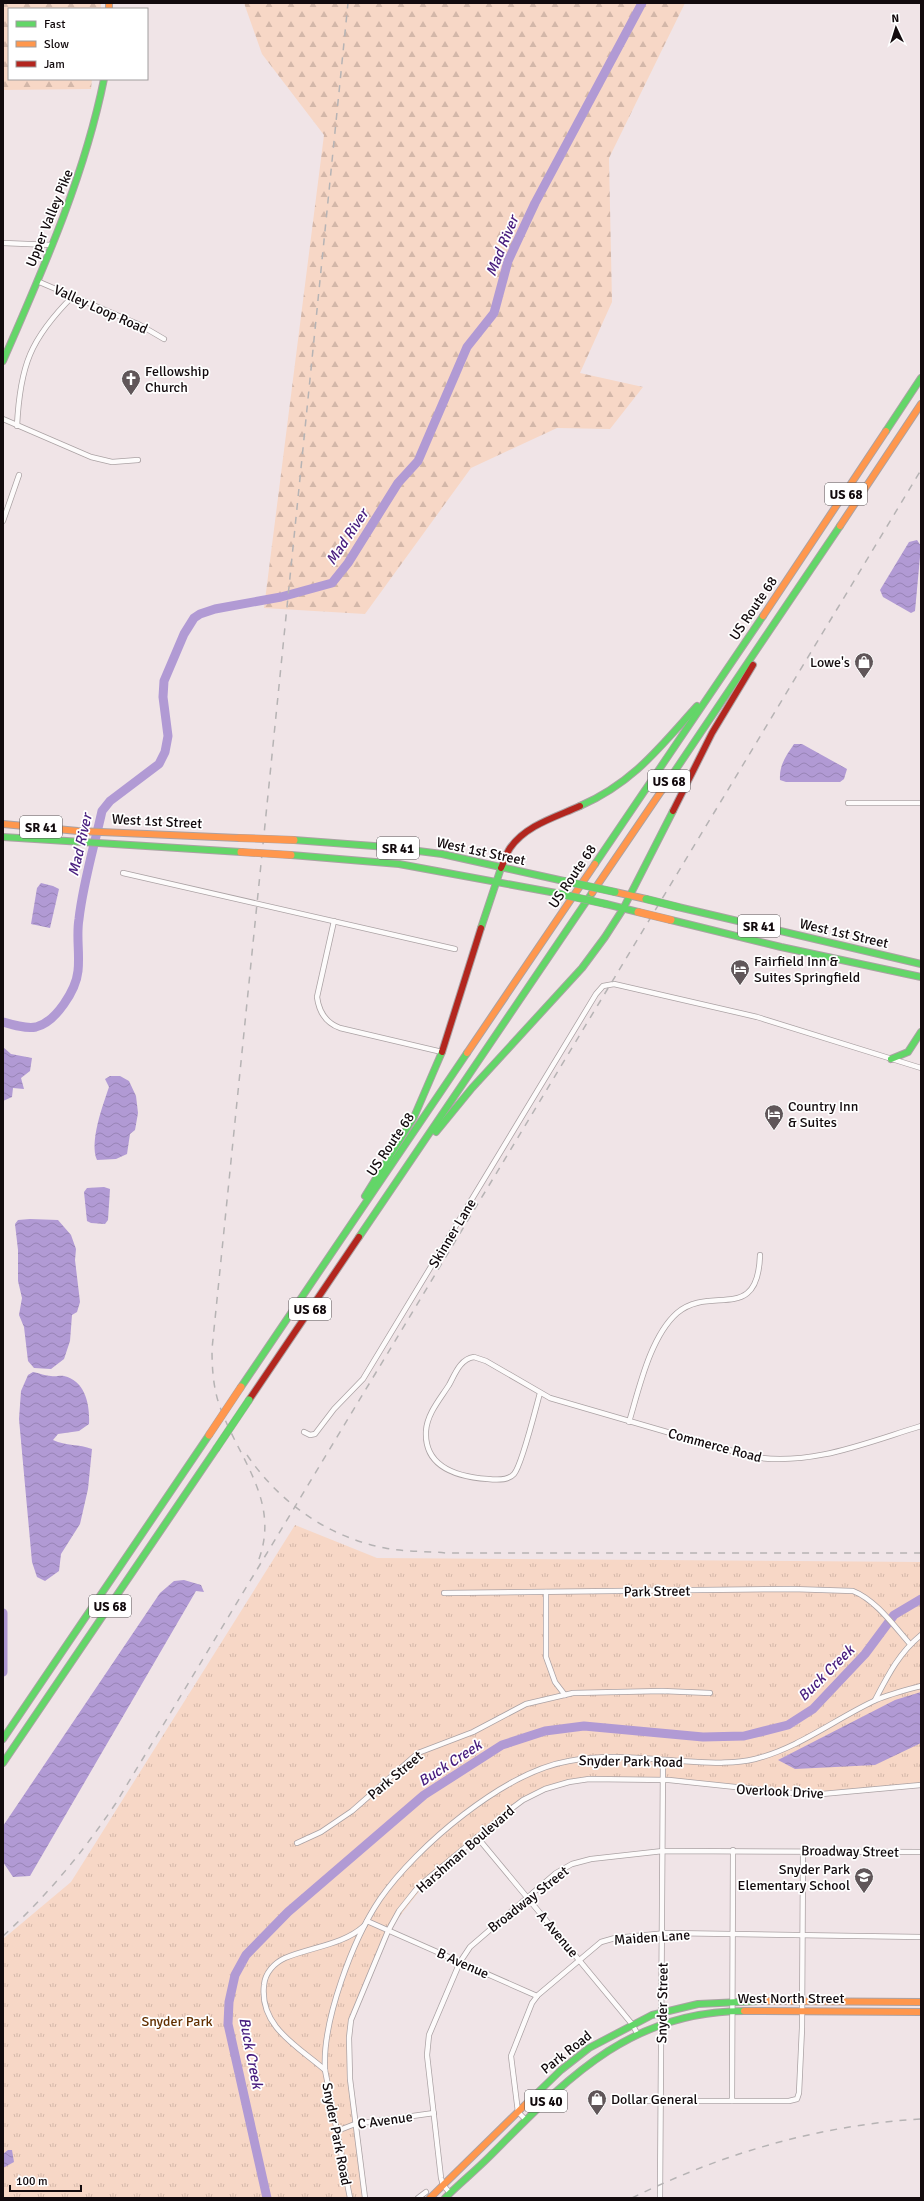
<svg xmlns="http://www.w3.org/2000/svg" width="924" height="2201" font-family="Signika,sans-serif">
<defs>
<pattern id="forest-firs" width="22" height="20" patternUnits="userSpaceOnUse"><rect width="22" height="20" fill="#f7d7c6"/><path d="M5 1l3.5 6h-7zM16 11l3.5 6h-7z" fill="#d3b7a9"/></pattern>
<pattern id="park-tufts" width="24" height="20" patternUnits="userSpaceOnUse"><rect width="24" height="20" fill="#f7d7c6"/><path d="M3 7l-1-3M5 7V3M7 7l1-3M15 17l-1-3M17 17v-4M19 17l1-3" fill="none" stroke="#d3b7a9"/></pattern>
<pattern id="water-waves" width="16" height="10" patternUnits="userSpaceOnUse"><rect width="16" height="10" fill="#b19ad4"/><path d="M0 5q4-4 8 0t8 0" fill="none" stroke="#9783b5"/></pattern>
</defs>
<rect width="100%" height="100%" fill="#f0e4e7"/>
<g fill="url(#forest-firs)">
<path d="M3,3H101V9H9V79H92L91,89L3,90Z"/>
<path d="M244,3H685L609,158L612,302L580,373L643,387L610,429L557,428L471,468L365,614L264,608L324,135L262,54Z"/>
</g>
<path fill="url(#park-tufts)" d="M295,1525L377,1558L921,1562V1784L811,1795L663,1781L569,1782L532,1795L433,1874L388,1931L351,2020L350,2079L364,2198H3V1939L71,1882Z"/>
<g fill="url(#water-waves)">
<path d="M917,540L921,546L915,611L911,613L883,597L880,590L909,542Z"/>
<path d="M794,744H802L847,769L844,779L840,782H786L780,780C779,765 786,756 794,744Z"/>
<path d="M41,883L53,886L59,889L50,928L31,924L37,888Z"/>
<path d="M3,1047L11,1054L32,1058L30,1071L21,1078L24,1089L13,1088L12,1097L3,1101Z"/>
<path d="M110,1076H120L129,1081L136,1096L138,1113L135,1130L130,1134L127,1154L116,1159L97,1160C89,1142 103,1105 109,1087L105,1079Z"/>
<path d="M104,1187L110,1189L108,1220L105,1224L91,1223L87,1221L84,1192L87,1188Z"/>
<path d="M30,1219L58,1220L71,1235L76,1249L75,1260L80,1302L77,1312L72,1315L70,1341L64,1359L51,1369L34,1368L28,1361L24,1327L19,1315L22,1298L18,1281V1250L15,1224L18,1220Z"/>
<path d="M33,1372C39,1373 46,1376 51,1376C56,1377 60,1375 64,1376C86,1381 90,1406 89,1424L79,1431L58,1434L53,1440C66,1446 79,1444 92,1449L88,1489L80,1524L61,1554L59,1571L45,1581L37,1577L32,1562L19,1419L21,1391L28,1375Z"/>
<path d="M184,1580L201,1585L204,1592L196,1591L30,1876L13,1877L3,1862V1826L160,1593L174,1581Z"/>
<path d="M921,1692V1743L875,1765L795,1769L778,1760L895,1700Z"/>
<path d="M8,2150H12L14,2162L3,2168V2154Z"/>
</g>
<g fill="none" stroke-linecap="round" stroke-linejoin="round">
<g stroke="#b19ad4" stroke-width="9">
<path d="M3,1022C13,1025 26,1029 36,1027C56,1022 76,990 78,971C80,953 76,936 79,919C83,883 94,847 102,811L110,801L159,764L165,752L168,736L163,697L164,681L184,634L194,618L200,614L215,609L281,597L332,583L348,563L398,483L418,461L467,347L494,313L508,261L535,203L642,3"/>
<path d="M3,1613V1672"/>
<path d="M267,2198L228,2024L229,2002L235,1975L246,1955L288,1912L424,1795L502,1745L545,1731L584,1726L703,1737L744,1736L788,1725L813,1709L865,1654L894,1615L921,1599"/>
</g>
<defs>
<g id="street">
<path d="M3,243L52,245"/>
<path d="M37,281L140,325L164,339"/>
<path d="M3,419L91,457L112,462L138,460"/>
<path d="M17,426C20,366 30,339 73,296"/>
<path d="M3,521L19,475"/>
<path d="M848,803H921"/>
<path d="M123,873L455,949"/>
<path d="M334,921L317,997C319,1012 326,1023 340,1028L442,1052"/>
<path d="M540,1393C536,1407 522,1465 514,1474C508,1481 496,1480 488,1479C459,1477 424,1468 426,1431C427,1414 440,1399 449,1385C455,1374 460,1359 474,1357L486,1361L550,1398L753,1457C812,1466 865,1443 921,1426"/>
<path d="M629,1422C639,1389 650,1337 677,1313C711,1284 758,1325 760,1255"/>
<path d="M304,1432L310,1435L315,1434L334,1409L363,1379L596,994L603,986L614,984L757,1017L921,1068"/>
<path d="M546,1592V1657L555,1682L565,1695"/>
<path d="M444,1593L792,1589L853,1591C876,1600 894,1626 910,1644"/>
<path d="M875,1700C888,1675 899,1653 921,1635"/>
<path d="M477,1837L632,2024L637,2033"/>
<path d="M297,1843L321,1832L352,1811L418,1753L473,1732L526,1704L573,1693L662,1691L710,1693"/>
<path d="M367,1921L537,1996"/>
<path d="M325,2070C299,2047 259,2027 264,1985C265,1973 274,1963 285,1958C311,1947 343,1945 364,1926"/>
<path d="M621,2101H789L797,2099L799,2093L802,2028L803,1851"/>
<path d="M732,2101L733,1850"/>
<path d="M526,2120L518,2112L511,2056L532,2003L538,1995L601,1942L615,1938L667,1933L921,1937"/>
<path d="M337,2131L355,2124L434,2113"/>
<path d="M450,2193L443,2185L441,2178L427,2055L429,2035L460,1962L470,1947L556,1873L572,1864L591,1859L663,1851L921,1852"/>
<path d="M350,2198L325,2070C322,2021 353,1939 380,1899C417,1846 504,1772 569,1761C605,1754 643,1758 680,1761C705,1762 730,1765 755,1759C799,1748 835,1719 876,1700C890,1694 906,1690 921,1686"/>
<path d="M365,2198L350,2079L349,2038L351,2020L388,1931L399,1911L419,1886L511,1809L523,1800L545,1789L569,1782L589,1779L669,1780L811,1795L921,1785"/>
<path d="M418,2198L426,2192"/>
<path d="M660,2198L663,1760"/>
</g>
<g id="fast">
<path d="M3,361C43,269 84,178 104,79"/>
<path d="M886,431L921,378"/>
<path d="M662,790L840,526"/>
<path d="M580,806C633,783 660,747 697,706"/>
<path d="M3,837L241,852"/>
<path d="M294,840L387,847L442,854L564,881"/>
<path d="M291,855L399,864L556,893"/>
<path d="M595,864L763,616"/>
<path d="M606,904L638,912"/>
<path d="M678,907L921,964"/>
<path d="M671,920L781,947L921,977"/>
<path d="M481,928L501,868"/>
<path d="M891,1059L908,1052L921,1032"/>
<path d="M436,1132L472,1088L582,968L605,937L623,909L673,811"/>
<path d="M365,1196L414,1117L442,1052"/>
<path d="M359,1237L592,893"/>
<path d="M241,1387L467,1053"/>
<path d="M3,1739L209,1435"/>
<path d="M3,1763L216,1449"/>
<path d="M529,2101L561,2070L589,2048L652,2015L698,2004L761,2001"/>
<path d="M445,2198C459,2184 475,2171 489,2157C565,2081 628,2011 744,2011"/>
</g>
<g id="slow">
<path d="M109,3V9"/>
<path d="M840,526L921,404"/>
<path d="M763,616L886,431"/>
<path d="M3,824L78,831L239,838"/>
<path d="M615,892L646,899"/>
<path d="M592,893L662,790"/>
<path d="M467,1053L595,864"/>
<path d="M761,2001L921,2002"/>
<path d="M744,2011L921,2012"/>
<path d="M430,2198L529,2101"/>
</g>
<g id="jam">
<path d="M673,811L712,733L753,665"/>
<path d="M501,868C504,862 506,854 510,848C526,825 556,817 580,806"/>
<path d="M442,1052L481,928"/>
<path d="M249,1400L359,1237"/>
</g>
</defs>
<use href="#street" stroke="#aba2a4" stroke-width="6"/>
<use href="#fast" stroke="#aba2a4" stroke-width="8"/>
<use href="#slow" stroke="#aba2a4" stroke-width="8"/>
<use href="#jam" stroke="#aba2a4" stroke-width="8"/>
<use href="#street" stroke="#fdfbfb" stroke-width="4.5"/>
<use href="#fast" stroke="#63d668" stroke-width="6"/>
<use href="#slow" stroke="#ff974d" stroke-width="6"/>
<use href="#jam" stroke="#b3261e" stroke-width="6"/>
<g stroke="#b6b3b4" stroke-width="1.5" stroke-dasharray="7 7" stroke-linecap="butt">
<path d="M247,1455C280,1503 328,1537 385,1548C405,1552 426,1551 446,1553H921"/>
<path d="M259,1559C281,1498 235,1455 218,1401C213,1384 212,1367 212,1349L348,3"/>
<path d="M3,1936C47,1896 83,1852 116,1803L921,470"/>
<path d="M632,2198C723,2153 820,2125 921,2119"/>
</g>
<defs>
<g id="fast-bridge">
<path d="M564,881L615,892"/>
<path d="M556,893L606,904"/>
<path d="M646,899L678,907"/>
<path d="M216,1449L249,1400"/>
</g>
<g id="slow-bridge">
<path d="M239,838L294,840"/>
<path d="M241,852L291,855"/>
<path d="M638,912L671,920"/>
<path d="M209,1435L241,1387"/>
</g>
</defs>
<use href="#fast-bridge" stroke="#aba2a4" stroke-width="8" stroke-linecap="butt"/>
<use href="#slow-bridge" stroke="#aba2a4" stroke-width="8" stroke-linecap="butt"/>
<use href="#fast-bridge" stroke="#63d668" stroke-width="7"/>
<use href="#slow-bridge" stroke="#ff974d" stroke-width="7"/>
</g>
<defs>
<symbol id="church-pin" viewBox="-11 -11 22 30"><path d="M0 17L-7.5 6A9.5 9.5 0 1 1 7.5 6Z" fill="#605659" stroke="#fff"/><path d="M-1.2-6h2.4v3.5h3.3v2.4h-3.3V6h-2.4V-.1h-3.3v-2.4h3.3Z" fill="#fff"/></symbol>
<symbol id="shop-pin" viewBox="-11 -11 22 30"><path d="M0 17L-7.5 6A9.5 9.5 0 1 1 7.5 6Z" fill="#605659" stroke="#fff"/><path d="M-5-2.5h2.3a2.7 3.5 0 0 1 5.4 0H5L5.5 6h-11ZM-1.5-2.5h3a1.5 2.3 0 0 0-3 0Z" fill="#fff"/></symbol>
<symbol id="hotel-pin" viewBox="-11 -11 22 30"><path d="M0 17L-7.5 6A9.5 9.5 0 1 1 7.5 6Z" fill="#605659" stroke="#fff"/><path d="M-6-4.5h1.5V1H6V5H4.5V3h-9V5H-6ZM-4 0a1.8 1.8 0 1 1 3.6 0ZM.5 0V-2.5h3Q6-2.5 6 0Z" fill="#fff"/></symbol>
<symbol id="school-pin" viewBox="-11 -11 22 30"><path d="M0 17L-7.5 6A9.5 9.5 0 1 1 7.5 6Z" fill="#605659" stroke="#fff"/><path d="M0-5L7-2L0 1L-7-2ZM-4 1L0 2.5L4 1V4Q0 6-4 4Z" fill="#fff"/></symbol>
</defs>
<g fill-rule="evenodd">
<use href="#church-pin" x="120" y="368" width="22" height="30"/>
<use href="#shop-pin" x="853" y="651" width="22" height="30"/>
<use href="#hotel-pin" x="729" y="958" width="22" height="30"/>
<use href="#hotel-pin" x="763" y="1103" width="22" height="30"/>
<use href="#school-pin" x="853" y="1866" width="22" height="30"/>
<use href="#shop-pin" x="586" y="2088" width="22" height="30"/>
</g>
<g text-anchor="middle" stroke-width="3.5" stroke-linejoin="round" paint-order="stroke">
<g fill="#fff" stroke="#595456" stroke-width="1">
<rect x="825" y="483" width="42" height="22" rx="3"/>
<rect x="648" y="770" width="42" height="22" rx="3"/>
<rect x="20" y="816" width="42" height="22" rx="3"/>
<rect x="377" y="837" width="42" height="22" rx="3"/>
<rect x="738" y="915" width="42" height="22" rx="3"/>
<rect x="289" y="1298" width="42" height="22" rx="3"/>
<rect x="89" y="1595" width="42" height="22" rx="3"/>
<rect x="525" y="2090" width="42" height="22" rx="3"/>
</g>
<g font-size="13" font-weight="bold" fill="#120a0d">
<text x="846" y="499">US 68</text>
<text x="669" y="786">US 68</text>
<text x="41" y="832">SR 41</text>
<text x="398" y="853">SR 41</text>
<text x="759" y="931">SR 41</text>
<text x="310" y="1314">US 68</text>
<text x="110" y="1611">US 68</text>
<text x="546" y="2106">US 40</text>
</g>
<g font-size="14" fill="#120a0d" stroke="#fff">
<text transform="translate(49 218) rotate(-68)" y="5">Upper Valley Pike</text>
<text transform="translate(101 309) rotate(24)" y="5">Valley Loop Road</text>
<text transform="translate(753 608) rotate(-56)" y="5">US Route 68</text>
<text transform="translate(157 821) rotate(3)" y="5">West 1st Street</text>
<text transform="translate(481 851) rotate(12)" y="5">West 1st Street</text>
<text transform="translate(572 876) rotate(-56)" y="5">US Route 68</text>
<text transform="translate(844 933) rotate(13)" y="5">West 1st Street</text>
<text transform="translate(390 1144) rotate(-56)" y="5">US Route 68</text>
<text transform="translate(452 1233) rotate(-59)" y="5">Skinner Lane</text>
<text transform="translate(715 1445) rotate(15)" y="5">Commerce Road</text>
<text transform="translate(657 1591) rotate(-1)" y="5">Park Street</text>
<text transform="translate(631 1761) rotate(1)" y="5">Snyder Park Road</text>
<text transform="translate(395 1775) rotate(-40)" y="5">Park Street</text>
<text transform="translate(780 1791) rotate(3)" y="5">Overlook Drive</text>
<text transform="translate(465 1849) rotate(-41)" y="5">Harshman Boulevard</text>
<text transform="translate(850 1851) rotate(1)" y="5">Broadway Street</text>
<text transform="translate(528 1899) rotate(-38)" y="5">Broadway Street</text>
<text transform="translate(558 1934) rotate(50)" y="5">A Avenue</text>
<text transform="translate(652 1937) rotate(-4)" y="5">Maiden Lane</text>
<text transform="translate(463 1963) rotate(24)" y="5">B Avenue</text>
<text x="791" y="2003">West North Street</text>
<text transform="translate(662 2003) rotate(-89)" y="5">Snyder Street</text>
<text transform="translate(566 2052) rotate(-38)" y="5">Park Road</text>
<text transform="translate(385 2120) rotate(-8)" y="5">C Avenue</text>
<text transform="translate(337 2134) rotate(79)" y="5">Snyder Park Road</text>
</g>
<g font-size="14" fill="#120a0d" stroke="#fff" text-anchor="start">
<text x="145" y="376">Fellowship<tspan x="145" dy="16">Church</tspan></text>
<text x="850" y="667" text-anchor="end">Lowe's</text>
<text x="754" y="966">Fairfield Inn &amp;<tspan x="754" dy="16">Suites Springfield</tspan></text>
<text x="788" y="1111">Country Inn<tspan x="788" dy="16">&amp; Suites</tspan></text>
<text x="850" y="1874" text-anchor="end">Snyder Park<tspan x="850" dy="16">Elementary School</tspan></text>
<text x="611" y="2104">Dollar General</text>
</g>
<g font-size="14" fill="#622f00" stroke="#fff">
<text x="177" y="2026">Snyder Park</text>
</g>
<g font-size="15" font-style="italic" fill="#481d7e" stroke="#fff">
<text transform="translate(502 246) rotate(-68)" y="5">Mad River</text>
<text transform="translate(347 537) rotate(-56)" y="5">Mad River</text>
<text transform="translate(80 845) rotate(-77)" y="5">Mad River</text>
<text transform="translate(826 1673) rotate(-45)" y="5">Buck Creek</text>
<text transform="translate(450 1763) rotate(-33)" y="5">Buck Creek</text>
<text transform="translate(251 2053) rotate(79)" y="5">Buck Creek</text>
</g>
</g>
<rect width="924" height="2201" fill="none" stroke="#120a0d" stroke-width="8"/>
<rect x="8" y="8" width="140" height="72" fill="#ffffff" stroke="#a09d9e"/>
<rect x="16" y="21" width="20" height="6" fill="#63d668" stroke="#a09d9e"/>
<text x="44" y="28" font-size="12" fill="#120a0d">Fast</text>
<rect x="16" y="41" width="20" height="6" fill="#ff974d" stroke="#a09d9e"/>
<text x="44" y="48" font-size="12" fill="#120a0d">Slow</text>
<rect x="16" y="61" width="20" height="6" fill="#b3261e" stroke="#a09d9e"/>
<text x="44" y="68" font-size="12" fill="#120a0d">Jam</text>
<g transform="translate(896 28) rotate(356)" stroke="#ffffff" stroke-width="3" paint-order="stroke">
<path d="M0-3L7 15L0 10L-7 15Z" fill="#120a0d"/>
<text y="-6" font-size="11" font-weight="bold" text-anchor="middle" fill="#120a0d">N</text>
</g>
<path d="M10 2185v6h71v-6" fill="none" stroke="#120a0d" stroke-width="2"/>
<text x="16" y="2185" font-size="12" fill="#120a0d" stroke="#ffffff" stroke-width="3" paint-order="stroke">100 m</text>
</svg>
